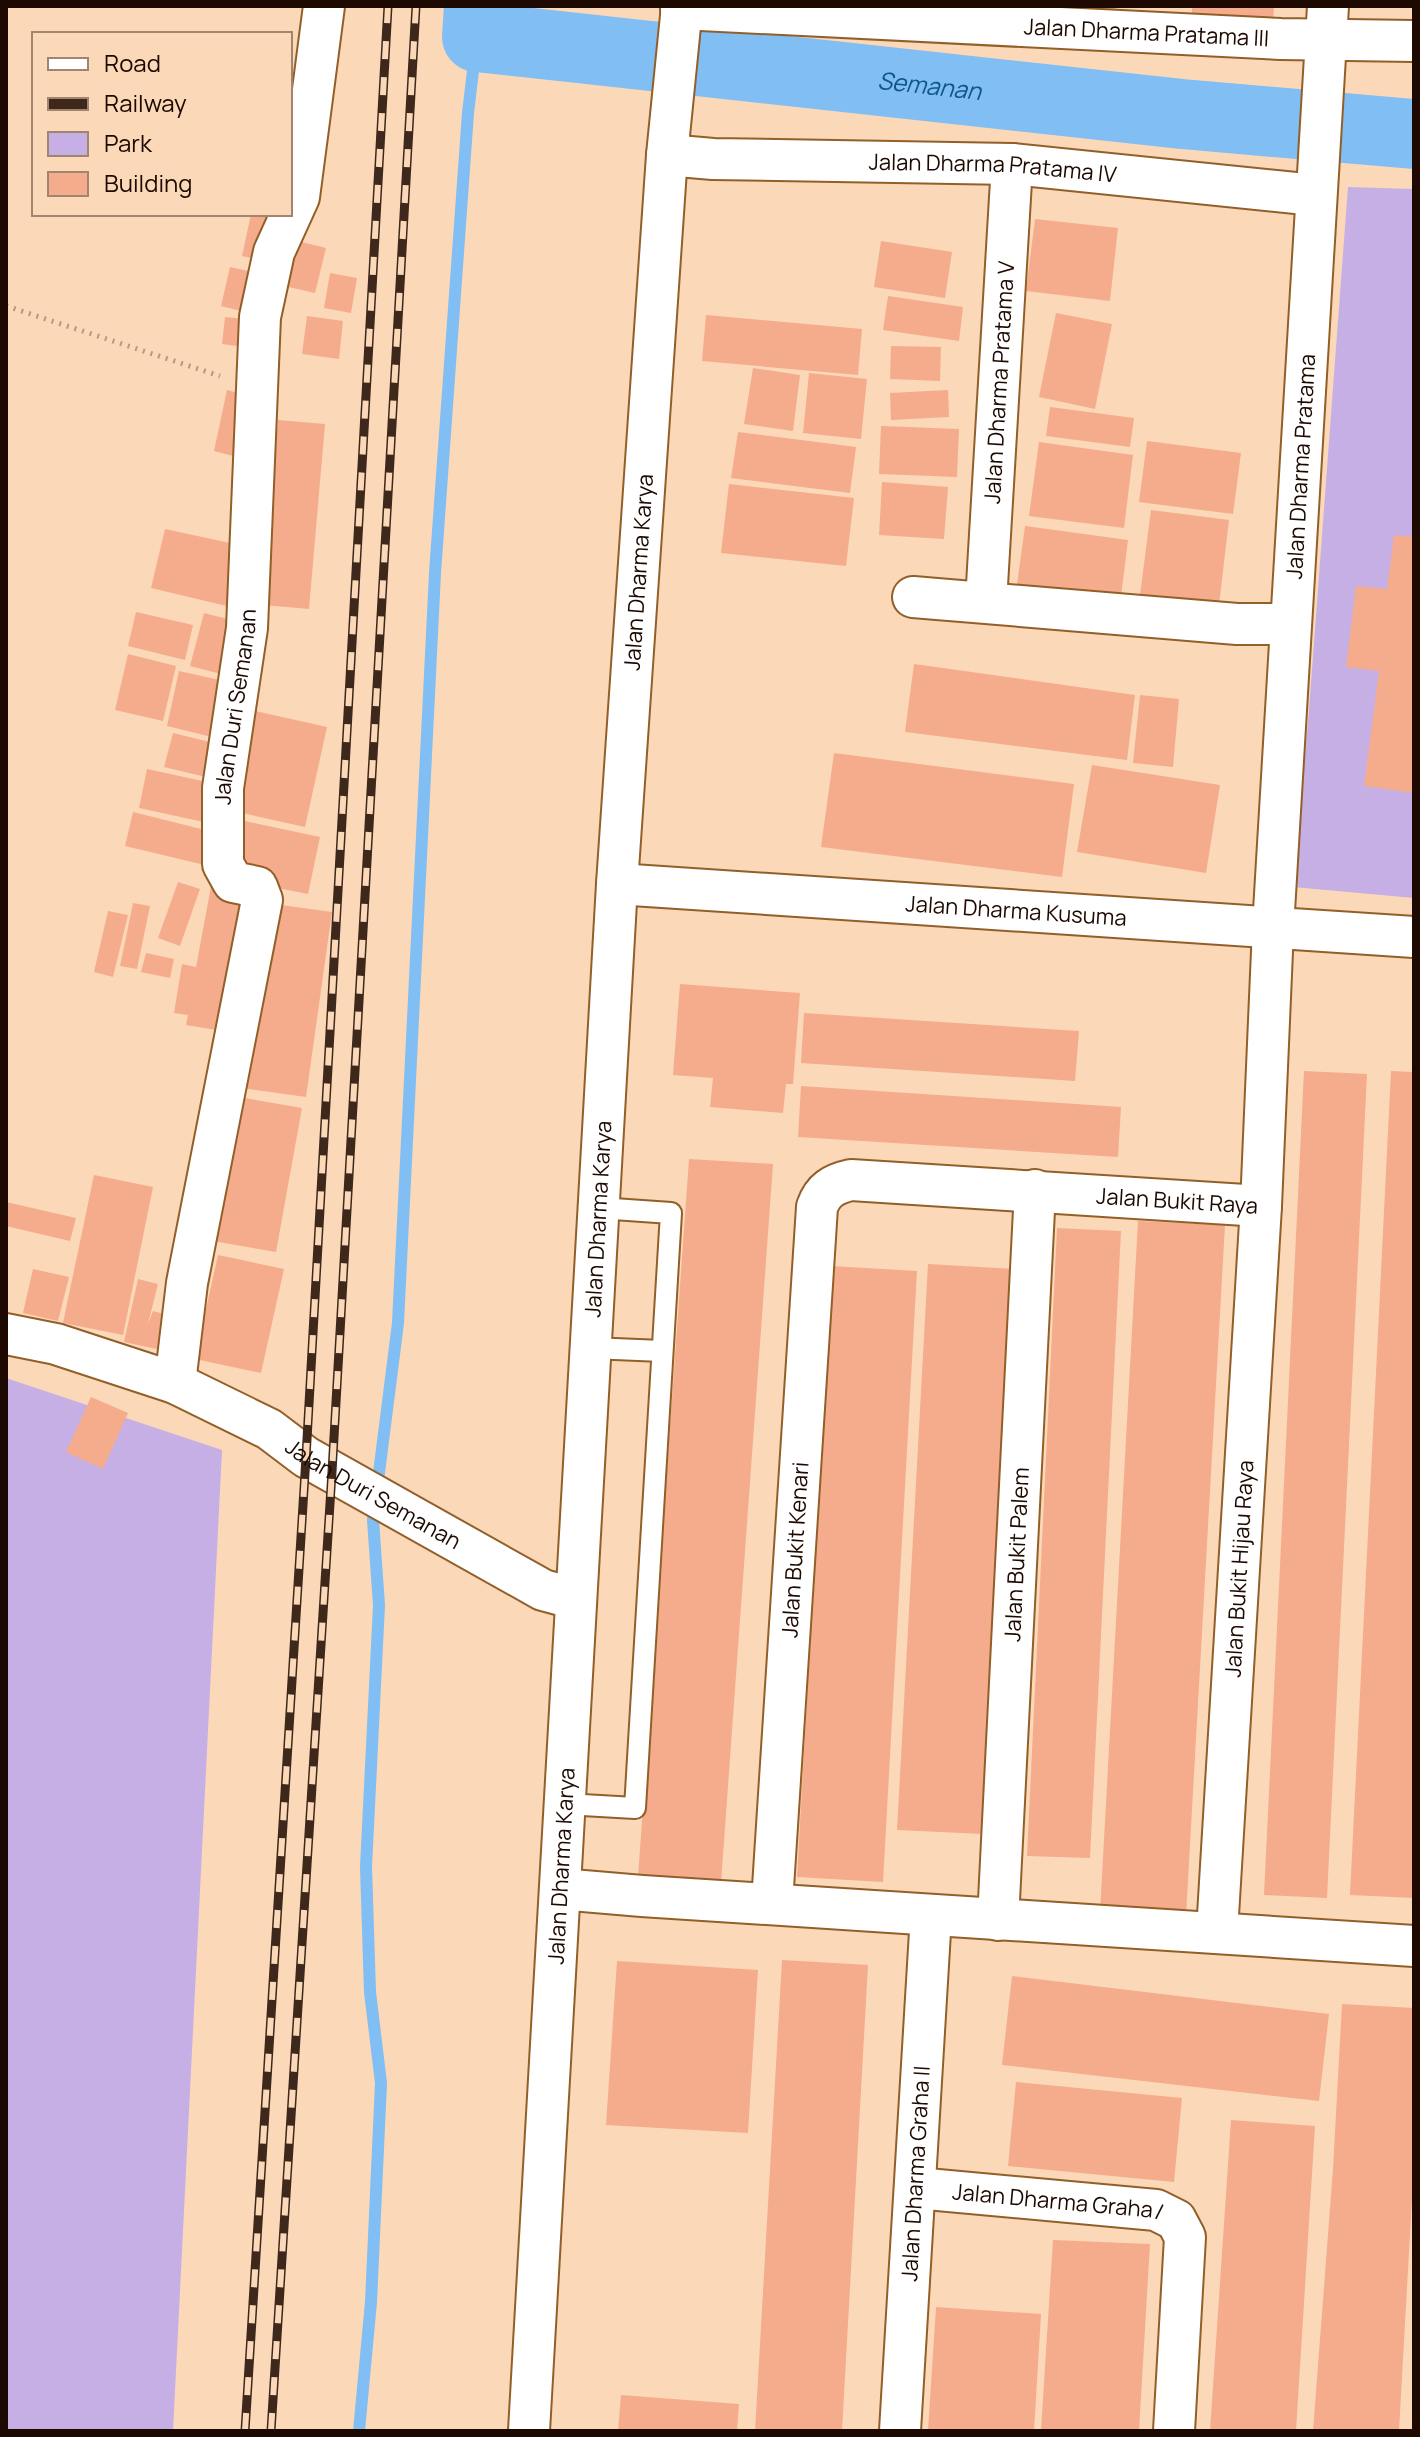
<svg xmlns="http://www.w3.org/2000/svg" width="1420" height="2437" font-family="Manrope,sans-serif">
<rect width="100%" height="100%" fill="#fbd8b8"/>
<g fill="#c6afe4">
<path d="M1348,187L1414,189V898L1293,887L1309,710Z"/>
<path d="M6,1378L222,1450L173,2431H6Z"/>
</g>
<g fill="none" stroke-linecap="round" stroke-linejoin="round">
<path stroke="#80bef3" stroke-width="12" d="M359,2431L371,2302L381,2083L370,1992L366,1867L379,1605L373,1520L398,1323L435,573L468,113L477,37"/>
<path stroke="#80bef3" stroke-width="70" id="s1" d="M479,6L477,37L1182,114L1414,134"/>
</g>
<g fill="#f5ac8c">
<path d="M1044,6H1116L1115,23L1043,18Z"/>
<path d="M1192,6H1274L1273,22L1192,15Z"/>
<path d="M251,214H276L265,261L242,256Z"/>
<path d="M1035,219L1118,228L1110,301L1026,291Z"/>
<path d="M285,238L326,248L315,293L275,284Z"/>
<path d="M881,241L952,252L945,298L874,287Z"/>
<path d="M230,267L262,274L253,314L221,306Z"/>
<path d="M330,273L357,278L351,313L324,308Z"/>
<path d="M888,296L963,307L959,341L883,330Z"/>
<path d="M1056,313L1112,324L1095,409L1039,397Z"/>
<path d="M706,315L862,329L858,375L702,361Z"/>
<path d="M307,316L343,321L339,359L302,354Z"/>
<path d="M225,317L254,320L251,348L222,344Z"/>
<path d="M891,346L941,347L940,381L890,379Z"/>
<path d="M753,368L800,375L793,431L744,424Z"/>
<path d="M809,373L867,379L861,439L803,433Z"/>
<path d="M227,390L246,395L233,456L214,451Z"/>
<path d="M948,390L949,417L891,420L890,393Z"/>
<path d="M1050,407L1134,418L1130,447L1046,436Z"/>
<path d="M278,420L325,424L309,609L263,605Z"/>
<path d="M881,426L959,429L957,477L879,474Z"/>
<path d="M738,432L856,447L850,493L731,478Z"/>
<path d="M1147,441L1241,453L1233,514L1139,502Z"/>
<path d="M1039,442L1133,455L1124,528L1029,516Z"/>
<path d="M882,482L948,487L944,539L879,535Z"/>
<path d="M729,484L854,498L846,566L721,553Z"/>
<path d="M1151,510L1229,520L1219,605L1140,595Z"/>
<path d="M1025,526L1128,540L1120,605L1016,592Z"/>
<path d="M165,529L244,546L231,607L151,588Z"/>
<path d="M1394,535L1414,537V793L1364,786L1379,671L1346,667L1356,586L1387,589Z"/>
<path d="M136,612L193,625L185,660L128,646Z"/>
<path d="M204,613L243,623L229,676L190,666Z"/>
<path d="M128,654L176,666L163,721L115,710Z"/>
<path d="M914,664L1135,695L1127,760L905,732Z"/>
<path d="M179,671L233,683L220,739L167,726Z"/>
<path d="M1140,695L1179,699L1173,767L1133,763Z"/>
<path d="M246,709L327,727L305,827L224,809Z"/>
<path d="M173,733L222,745L214,779L164,767Z"/>
<path d="M834,753L1074,784L1062,877L821,847Z"/>
<path d="M1092,765L1220,785L1206,873L1077,852Z"/>
<path d="M147,769L221,785L213,824L139,808Z"/>
<path d="M133,812L217,833L209,866L125,846Z"/>
<path d="M244,821L320,837L308,894L232,879Z"/>
<path d="M212,881L255,889L229,1032L186,1025L188,1015L174,1013L182,964L196,967Z"/>
<path d="M178,882L200,889L180,946L158,938Z"/>
<path d="M133,903L150,906L137,969L120,966Z"/>
<path d="M266,903L332,912L306,1097L241,1088Z"/>
<path d="M108,911L128,915L113,977L94,972Z"/>
<path d="M146,953L174,959L170,978L141,972Z"/>
<path d="M680,984L800,993L793,1084H786L783,1113L710,1107L713,1078L673,1075Z"/>
<path d="M804,1013L1079,1031L1075,1081L801,1063Z"/>
<path d="M1304,1071L1367,1074L1327,1898L1264,1895Z"/>
<path d="M1391,1071L1414,1072V1898L1350,1895Z"/>
<path d="M801,1086L1121,1107L1118,1157L798,1137Z"/>
<path d="M233,1096L302,1108L276,1252L207,1240Z"/>
<path d="M689,1159L773,1164L721,1883L638,1877Z"/>
<path d="M94,1175L153,1187L123,1335L63,1323Z"/>
<path d="M6,1202L76,1218L70,1241L6,1226Z"/>
<path d="M1138,1221L1225,1225L1186,1916L1100,1912Z"/>
<path d="M1057,1228L1121,1231L1090,1858L1027,1856Z"/>
<path d="M218,1255L284,1269L261,1373L195,1359Z"/>
<path d="M928,1264L1015,1269L983,1834L897,1830Z"/>
<path d="M831,1266L917,1271L883,1882L797,1877Z"/>
<path d="M33,1269L69,1277L58,1321L23,1313Z"/>
<path d="M138,1279L158,1284L148,1324L153,1311L175,1317L166,1351L124,1342Z"/>
<path d="M91,1397L128,1413L103,1469L66,1452Z"/>
<path d="M782,1960L868,1965L842,2431H755Z"/>
<path d="M617,1961L758,1970L748,2133L606,2125Z"/>
<path d="M1012,1976L1329,2014L1319,2101L1002,2065Z"/>
<path d="M1342,2004L1414,2008V2162L1399,2431H1313L1333,2169Z"/>
<path d="M1016,2082L1182,2098L1174,2182L1008,2166Z"/>
<path d="M1231,2120L1315,2126L1296,2431H1210Z"/>
<path d="M1053,2240L1150,2244L1139,2431H1041Z"/>
<path d="M936,2307L1041,2314L1034,2431H928Z"/>
<path d="M621,2395L739,2404L737,2431H618Z"/>
</g>
<g fill="none" stroke-linecap="round" stroke-linejoin="round">
<defs>
<g id="service">
<path d="M591,1348L662,1351"/>
<path d="M565,1804L635,1808L671,1213L599,1208"/>
</g>
<g id="minor">
<path id="s2" d="M681,9L1281,39L1414,41"/>
<path id="s3" d="M667,155L713,159L1012,164L1315,195"/>
<path d="M913,597L1237,624H1290"/>
<path id="s4" d="M986,602L1012,164"/>
<path id="s5" d="M617,884L1414,937"/>
<path id="s6" d="M6,1334L56,1344L175,1383L269,1429L306,1457L543,1590L576,1599"/>
<path id="s7" d="M175,1383L187,1283L262,900L257,887L233,882L223,864V788L247,628L260,317L274,252L299,197L324,6"/>
<path d="M560,1889L642,1896L1414,1946"/>
<path id="s8" d="M772,1903L817,1207C823,1190 833,1184 851,1180L1261,1206"/>
<path id="s9" d="M998,1920L1035,1190"/>
<path id="s10" d="M1217,1932L1261,1206L1273,928L1328,6"/>
<path id="s11" d="M916,2188L1156,2210L1176,2220L1185,2237L1174,2431"/>
<path id="s12" d="M529,2431L617,884L667,155L682,6"/>
<path id="s13" d="M900,2431L931,1915"/>
</g>
</defs>
<use href="#service" stroke="#925f28" stroke-width="24"/>
<use href="#minor" stroke="#925f28" stroke-width="44"/>
<path stroke="#b79980" stroke-width="5" stroke-dasharray="2 6" stroke-linecap="butt" d="M6,306L220,376"/>
<use href="#service" stroke="#fff" stroke-width="20"/>
<use href="#minor" stroke="#fff" stroke-width="40"/>
<defs>
<g id="rail">
<path d="M245,2431L306,1457L388,6"/>
<path d="M271,2431L332,1472L416,6"/>
</g>
</defs>
<use href="#rail" stroke="#3e281b" stroke-width="9"/>
<use href="#rail" stroke="#fbd8b8" stroke-width="6" stroke-dasharray="18" stroke-linecap="butt"/>
</g>
<g text-anchor="middle" stroke-width="8" stroke-linejoin="round" paint-order="stroke">
<g font-size="22" fill="#1d0900" stroke="#fbd8b8">
<text dy="8" stroke="none"><textPath href="#s2" startOffset="466">Jalan Dharma Pratama III</textPath></text>
<text dy="8" stroke="none"><textPath href="#s3" startOffset="326">Jalan Dharma Pratama IV</textPath></text>
<text dy="8" stroke="none"><textPath href="#s4" startOffset="220">Jalan Dharma Pratama V</textPath></text>
<text dy="8" stroke="none"><textPath href="#s10" startOffset="1468">Jalan Dharma Pratama</textPath></text>
<text dy="8" stroke="none"><textPath href="#s12" startOffset="1862">Jalan Dharma Karya</textPath></text>
<text dy="8" stroke="none"><textPath href="#s7" startOffset="708">Jalan Duri Semanan</textPath></text>
<text dy="8" stroke="none"><textPath href="#s5" startOffset="400">Jalan Dharma Kusuma</textPath></text>
<text dy="8" stroke="none"><textPath href="#s8" startOffset="1070">Jalan Bukit Raya</textPath></text>
<text dy="8" stroke="none"><textPath href="#s12" startOffset="1214">Jalan Dharma Karya</textPath></text>
<text dy="8" stroke="none"><textPath href="#s6" startOffset="404">Jalan Duri Semanan</textPath></text>
<text dy="8" stroke="none"><textPath href="#s8" startOffset="354">Jalan Bukit Kenari</textPath></text>
<text dy="8" stroke="none"><textPath href="#s9" startOffset="366">Jalan Bukit Palem</textPath></text>
<text dy="8" stroke="none"><textPath href="#s10" startOffset="364">Jalan Bukit Hijau Raya</textPath></text>
<text dy="8" stroke="none"><textPath href="#s12" startOffset="566">Jalan Dharma Karya</textPath></text>
<text dy="8" stroke="none"><textPath href="#s13" startOffset="258">Jalan Dharma Graha II</textPath></text>
<text dy="8" stroke="none"><textPath href="#s11" startOffset="142">Jalan Dharma Graha I</textPath></text>
</g>
<g font-size="24" font-style="italic" fill="#0e5787" stroke="#fbd8b8">
<text dy="8" stroke="none"><textPath href="#s1" startOffset="486">Semanan</textPath></text>
</g>
</g>
<rect width="1420" height="2437" fill="none" stroke="#1d0900" stroke-width="16"/>
<rect x="32" y="32" width="260" height="184" fill="#fbd8b8" stroke="#a2856e" stroke-width="2"/>
<rect x="48" y="58" width="40" height="12" fill="#ffffff" stroke="#a2856e" stroke-width="2"/>
<text x="104" y="72" font-size="24" fill="#1d0900">Road</text>
<rect x="48" y="98" width="40" height="12" fill="#3e281b" stroke="#a2856e" stroke-width="2"/>
<text x="104" y="112" font-size="24" fill="#1d0900">Railway</text>
<rect x="48" y="132" width="40" height="24" fill="#c6afe4" stroke="#a2856e" stroke-width="2"/>
<text x="104" y="152" font-size="24" fill="#1d0900">Park</text>
<rect x="48" y="172" width="40" height="24" fill="#f5ac8c" stroke="#a2856e" stroke-width="2"/>
<text x="104" y="192" font-size="24" fill="#1d0900">Building</text>
</svg>
